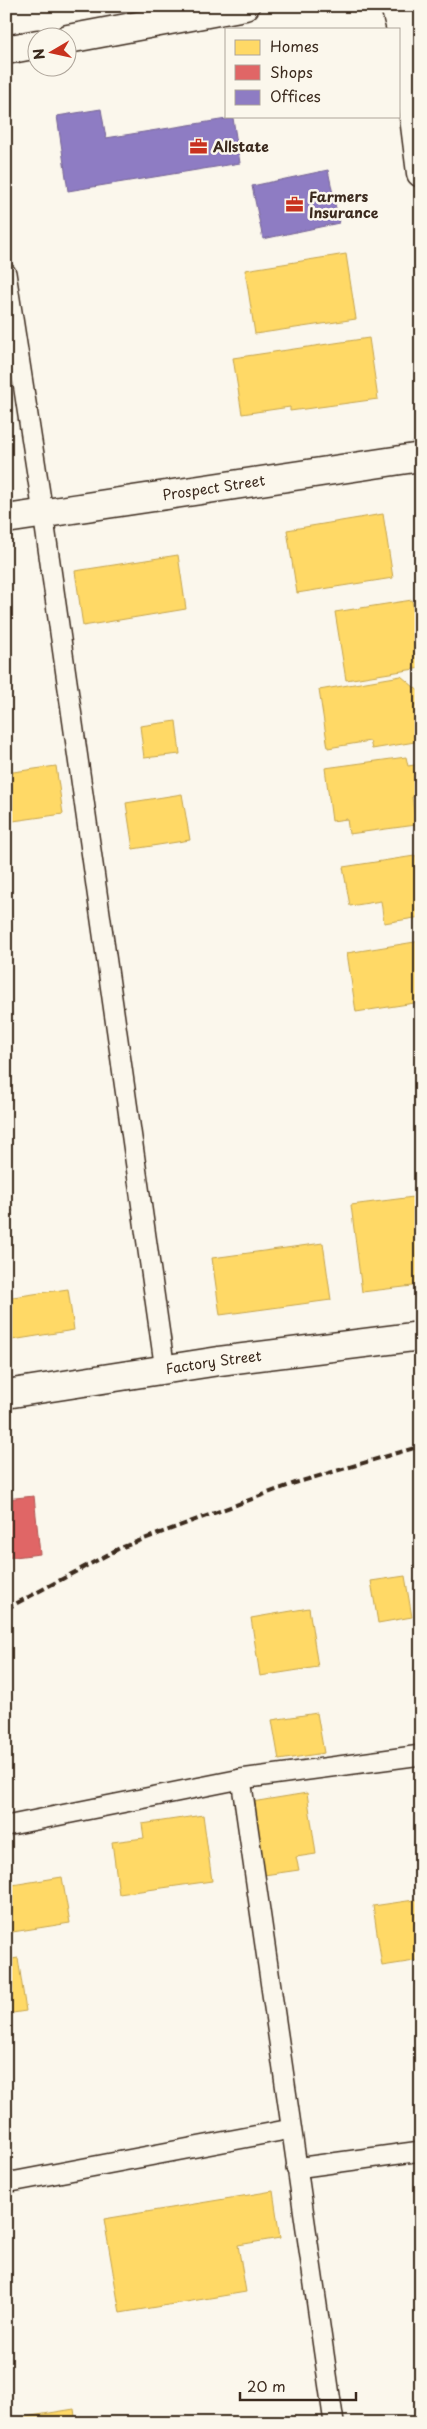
<svg xmlns="http://www.w3.org/2000/svg" width="427" height="2429" font-family="'Playpen Sans',sans-serif">
<rect width="100%" height="100%" fill="#fbf7ec"/>
<filter id="ink" filterUnits="userSpaceOnUse"><feTurbulence type="fractalNoise" baseFrequency=".02" numOctaves="2"/><feDisplacementMap in="SourceGraphic" scale="10" xChannelSelector="R" yChannelSelector="G"/><feConvolveMatrix kernelMatrix="1 2 1 2 8 2 1 2 1" color-interpolation-filters="sRGB"/></filter>
<g filter="url(#ink)">
<g fill="#ffd966" stroke="#c4a450">
<path d="M346,254L356,319L255,334L245,270Z"/>
<path d="M369,338L378,399L290,411V407L242,414L233,358Z"/>
<path d="M383,514L393,578L297,593L287,530Z"/>
<path d="M178,555L186,609L83,626L75,571Z"/>
<path d="M412,600L421,668L346,680L335,612Z"/>
<path d="M401,676L421,693V741L372,749L370,741L328,748L319,690Z"/>
<path d="M176,721L180,754L144,758L140,726Z"/>
<path d="M406,757L408,766L421,764V796L412,797L416,825L349,834L347,819L332,821L325,768Z"/>
<path d="M56,766L63,814L6,822V773Z"/>
<path d="M182,794L190,840L133,849L126,803Z"/>
<path d="M421,855V917L384,923L381,901L350,906L343,867Z"/>
<path d="M421,941V1002L356,1012L347,953Z"/>
<path d="M421,1196V1285L362,1292L351,1205Z"/>
<path d="M323,1243L331,1300L220,1315L212,1258Z"/>
<path d="M68,1289L74,1330L6,1341V1298Z"/>
<path d="M405,1576L412,1617L378,1623L371,1581Z"/>
<path d="M309,1608L318,1667L260,1676L251,1618Z"/>
<path d="M317,1713L324,1753L279,1760L272,1720Z"/>
<path d="M307,1793L316,1854L296,1857L299,1870L264,1875L252,1802Z"/>
<path d="M203,1815L212,1881L119,1894L112,1842L144,1838L142,1824Z"/>
<path d="M62,1877L70,1923L6,1933V1886Z"/>
<path d="M421,1899V1960L382,1966L373,1906Z"/>
<path d="M18,1958L26,2011L6,2014V1960Z"/>
<path d="M273,2191L280,2238L238,2245L246,2292L120,2313L104,2219Z"/>
<path d="M74,2409L76,2423H14L13,2419Z"/>
</g>
<path fill="#e06666" stroke="#ae5450" d="M34,1496L40,1554L6,1558V1499Z"/>
<g fill="#8e7cc3" stroke="#756392">
<path d="M101,109L106,138L233,118L240,163L68,191L57,116Z"/>
<path d="M328,170L339,223L263,239L252,186Z"/>
</g>
<g fill="none" stroke-linecap="round" stroke-linejoin="round">
<defs>
<g id="service">
<path d="M6,273L43,513L165,1370"/>
<path d="M6,1826L241,1779"/>
<path d="M296,2168L421,2151"/>
<path d="M6,2183L291,2129"/>
<path d="M334,2423L241,1779L421,1755"/>
</g>
<g id="minor">
<path d="M395,6L405,45L421,173"/>
<path id="s1" d="M6,519L421,457"/>
<path id="s2" d="M6,1394L219,1361L421,1336"/>
</g>
<g id="tertiary">
<path d="M68,39L245,6"/>
<path d="M6,50L38,44"/>
</g>
<path id="trunk" d="M413,6L421,17"/>
</defs>
<use href="#service" stroke="#3b2a1e" stroke-width="22"/>
<use href="#minor" stroke="#3b2a1e" stroke-width="31"/>
<use href="#tertiary" stroke="#3b2a1e" stroke-width="31"/>
<use href="#trunk" stroke="#3b2a1e" stroke-width="31"/>
<use href="#service" stroke="#fbf7ec" stroke-width="19"/>
<use href="#minor" stroke="#fbf7ec" stroke-width="28"/>
<use href="#tertiary" stroke="#fbf7ec" stroke-width="28"/>
<use href="#trunk" stroke="#fbf7ec" stroke-width="28"/>
<path stroke="#3b2a1e" stroke-width="4" stroke-dasharray="8 4" stroke-linecap="butt" d="M6,1609L120,1548L295,1483L421,1446"/>
</g>
</g>
<defs>
<symbol id="office-bare" viewBox="-9 -9 18 18"><path d="M-6-3h4V-5.5h4V-3h4V5H-6ZM-1-4.5V-3h2v-1.5ZM-6 0V1H6V0Z" fill="#c8321e" stroke="#fbf7ec" stroke-width="2.5" paint-order="stroke"/></symbol>
</defs>
<g fill-rule="evenodd">
<use href="#office-bare" x="186" y="134" width="25" height="25"/>
<use href="#office-bare" x="282" y="192" width="25" height="25"/>
</g>
<g text-anchor="middle" stroke-width="5" stroke-linejoin="round" paint-order="stroke">
<g font-size="14" font-weight="bold" fill="#3b2a1e" stroke="#fbf7ec" text-anchor="start">
<text x="213" y="152">Allstate</text>
<text x="309" y="202">Farmers<tspan x="309" dy="16">Insurance</tspan></text>
</g>
<g font-size="14" fill="#3b2a1e" stroke="#fbf7ec">
<text dy="5" stroke="none"><textPath href="#s1" startOffset="210">Prospect Street</textPath></text>
<text dy="5" stroke="none"><textPath href="#s2" startOffset="210">Factory Street</textPath></text>
</g>
</g>
<rect width="427" height="2429" fill="none" stroke="#fbf7ec" stroke-width="25"/>
<rect x="12" y="12" width="402" height="2404" fill="none" stroke="#3b2a1e" stroke-width="2" filter="url(#ink)"/>
<rect x="225" y="28" width="175" height="90" fill="#fbf7ec" stroke="#aea59a"/>
<rect x="235" y="40" width="25" height="15" fill="#ffd966" stroke="#aea59a"/>
<text x="270" y="52" font-size="15" fill="#3b2a1e">Homes</text>
<rect x="235" y="65" width="25" height="15" fill="#e06666" stroke="#aea59a"/>
<text x="270" y="78" font-size="15" fill="#3b2a1e">Shops</text>
<rect x="235" y="90" width="25" height="15" fill="#8e7cc3" stroke="#aea59a"/>
<text x="270" y="102" font-size="15" fill="#3b2a1e">Offices</text>
<g transform="translate(52 52) rotate(261)"><circle r="24" fill="#fbf7ec" stroke="#aea59a"/>
<path d="M0-4L9 19L0 12L-9 19Z" fill="#c8321e"/>
<text y="-8" font-size="14" font-weight="bold" text-anchor="middle" fill="#3b2a1e">N</text>
</g>
<path d="M240 2392v8h116v-8" fill="none" stroke="#3b2a1e" stroke-width="2.5"/>
<text x="247" y="2392" font-size="15" fill="#3b2a1e" stroke="#fbf7ec" stroke-width="4" paint-order="stroke">20 m</text>
</svg>
